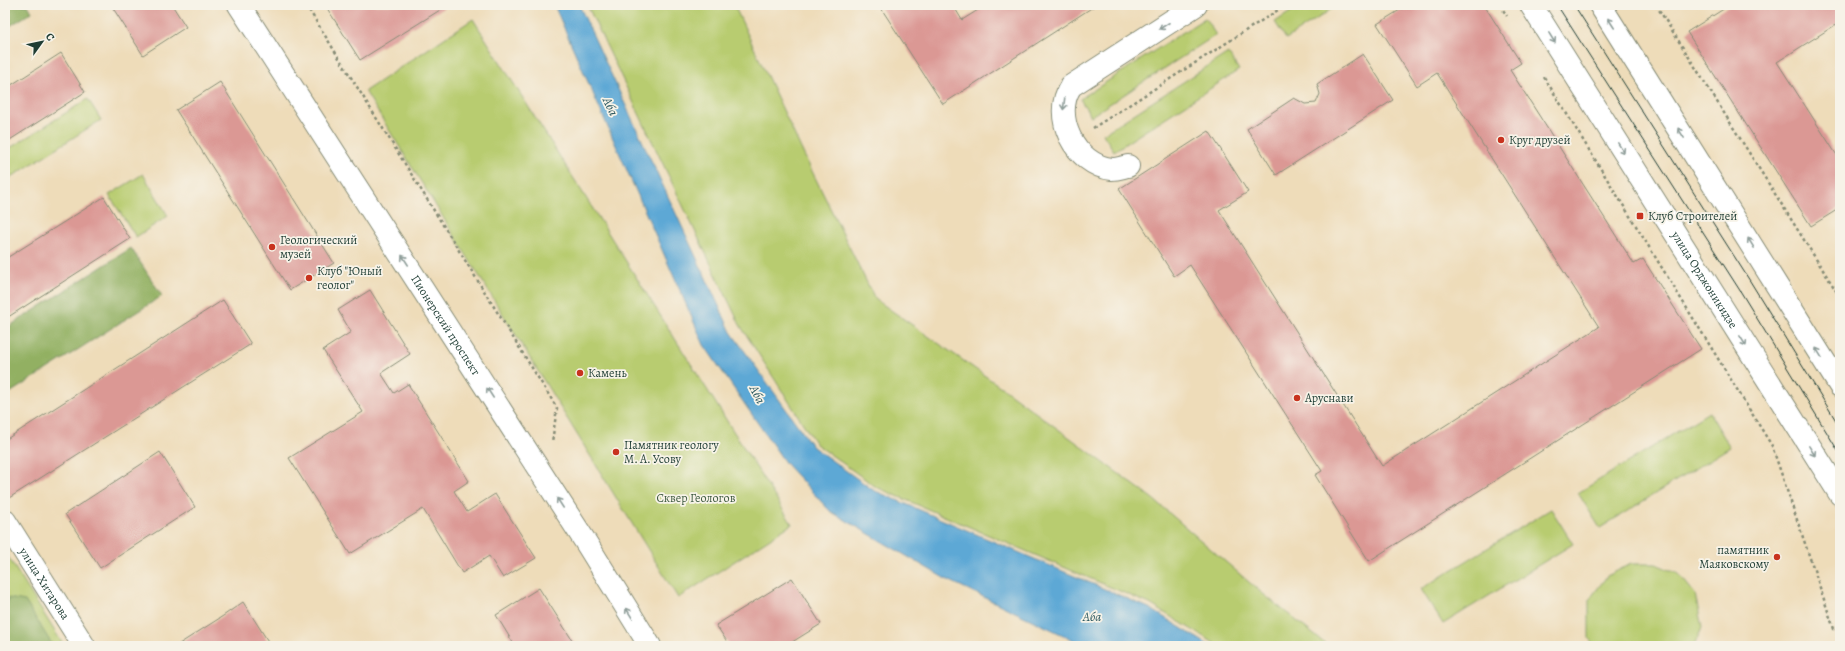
<svg xmlns="http://www.w3.org/2000/svg" width="1845" height="651" font-family="Alegreya,serif">
<rect width="100%" height="100%" fill="#f7f3e8"/>
<filter id="ink" filterUnits="userSpaceOnUse"><feTurbulence type="fractalNoise" baseFrequency=".025" numOctaves="2"/><feDisplacementMap in="SourceGraphic" scale="8" xChannelSelector="R" yChannelSelector="G"/><feConvolveMatrix kernelMatrix="1 2 1 2 8 2 1 2 1" color-interpolation-filters="sRGB"/></filter>
<filter id="wash" filterUnits="userSpaceOnUse"><feTurbulence type="fractalNoise" baseFrequency=".012" numOctaves="4" result="noise"/><feDisplacementMap in="SourceGraphic" scale="16" xChannelSelector="R" yChannelSelector="G"/><feGaussianBlur stdDeviation="0.9" result="paint"/><feColorMatrix in="noise" values="0 0 0 0 0 0 0 0 0 0 0 0 0 0 0 0 0 1.4 0 .05"/><feComposite in="paint" operator="in"/></filter>
<g filter="url(#wash)">
<rect width="100%" height="100%" fill="#eedcb9"/>
<g fill="#b8cc6f" stroke="#6c8452">
<path d="M587,5H734L804,155L875,299L1001,387L1153,499L1257,589L1328,646H1219L1150,604L876,487L816,444L740,325Z"/>
<path d="M1301,5H1338L1286,39L1275,22Z"/>
<path d="M1205,18L1216,35L1091,116L1080,99Z"/>
<path d="M473,19L792,524L678,598L365,91Z"/>
<path d="M1228,53L1239,70L1114,151L1103,134Z"/>
<path d="M88,99L101,120L5,181V151Z"/>
<path d="M143,174L168,216L136,237L109,195Z"/>
<path d="M1709,412L1730,447L1600,528L1578,493Z"/>
<path d="M1551,509L1573,544L1443,624L1421,589Z"/>
<path d="M5,552L64,646H5Z"/>
<path d="M1631,564H1656L1679,574L1695,594L1702,628L1694,646H1594L1589,638V600L1607,576Z"/>
</g>
<g fill="#92b062" stroke="#58764b">
<path d="M5,5H28L32,12L5,29Z"/>
<path d="M131,248L162,296L5,396V329Z"/>
<path d="M8,598L25,601L53,646H5V615Z"/>
</g>
<path fill="#5da8d5" stroke="#3e7284" d="M554,5H579L731,332L813,447L873,490L1149,608L1210,646H1086L944,578L830,511L786,464L704,345Z"/>
<g id="blocks">
<g fill="#db9894">
<path d="M111,5H172L186,27L143,55Z"/>
<path d="M325,5H448L360,60Z"/>
<path d="M879,5H953L962,20L986,5H1096L943,104Z"/>
<path d="M1408,5H1484L1521,63L1510,70L1634,264L1643,259L1701,349L1369,561L1315,475L1322,471L1190,265L1174,276L1119,189L1209,131L1248,192L1219,210L1382,466L1599,327L1437,73L1417,86L1377,24Z"/>
<path d="M1730,5H1840V22L1777,62L1840,160V208L1811,226L1687,32Z"/>
<path d="M61,53L85,92L5,143V89Z"/>
<path d="M1363,54L1393,100L1276,175L1247,129L1294,98L1305,104L1316,103L1320,94L1317,84Z"/>
<path d="M220,82L334,263L290,290L176,110Z"/>
<path d="M104,197L130,239L5,319V259Z"/>
<path d="M370,290L410,354L381,373L394,393L408,384L469,481L454,491L467,512L495,494L536,558L503,578L489,556L462,573L423,509L350,554L289,458L363,412L323,350L351,332L338,310Z"/>
<path d="M223,300L251,344L9,498L5,492V440Z"/>
<path d="M160,452L195,507L100,568L65,514Z"/>
<path d="M792,578L821,624L789,644L790,646H730L716,625Z"/>
<path d="M539,588L576,646H515L496,615Z"/>
<path d="M243,602L271,646H176L223,616Z"/>
</g>
</g>
</g>
<g filter="url(#ink)">
<use href="#blocks" fill-opacity="0" stroke="#868c76" stroke-width="1"/>
<g fill="none" stroke-linecap="round" stroke-linejoin="round">
<defs>
<g id="minor">
<path id="s1" d="M239,5L585,541L650,646"/>
<path d="M1128,166C1123,167 1117,169 1112,169C1075,165 1051,116 1071,86L1196,5"/>
<path id="s2" d="M5,521L84,646"/>
</g>
<g id="major">
<path id="s3" d="M1531,5L1840,494"/>
<path d="M1600,5L1840,386"/>
</g>
</defs>
<use href="#minor" stroke="#868c76" stroke-width="24"/>
<use href="#major" stroke="#868c76" stroke-width="24"/>
<g stroke="#868c76" stroke-width="2.5" stroke-dasharray="3 3" stroke-linecap="butt">
<path d="M306,5L557,408L552,442"/>
<path d="M1500,5L1507,16"/>
<path d="M1656,5L1840,297"/>
<path d="M1544,77L1772,446L1834,629L1840,626"/>
<path d="M1093,128L1286,5"/>
</g>
<use href="#minor" stroke="#fff" stroke-width="22"/>
<use href="#major" stroke="#fff" stroke-width="22"/>
<g stroke="#1f3d34" stroke-width="1">
<path d="M1557,5L1739,289L1840,454"/>
<path d="M1574,5L1750,281L1840,427"/>
</g>
</g>
<defs><path id="oneway-shaft" d="M-6 0H5M1.5-3L5.5 0L1.5 3" fill="none" stroke-width="1.6" stroke-linecap="round" stroke-linejoin="round"/></defs>
<g stroke="#8f9e9a">
<use href="#oneway-shaft" transform="translate(1611 23) rotate(-123)"/>
<use href="#oneway-shaft" transform="translate(1164 26) rotate(147)"/>
<use href="#oneway-shaft" transform="translate(1552 38) rotate(58)"/>
<use href="#oneway-shaft" transform="translate(1064 104) rotate(97)"/>
<use href="#oneway-shaft" transform="translate(1681 133) rotate(-122)"/>
<use href="#oneway-shaft" transform="translate(1621 148) rotate(58)"/>
<use href="#oneway-shaft" transform="translate(1751 243) rotate(-122)"/>
<use href="#oneway-shaft" transform="translate(405 260) rotate(-123)"/>
<use href="#oneway-shaft" transform="translate(1743 341) rotate(58)"/>
<use href="#oneway-shaft" transform="translate(1819 353) rotate(-122)"/>
<use href="#oneway-shaft" transform="translate(490 393) rotate(-123)"/>
<use href="#oneway-shaft" transform="translate(1812 451) rotate(58)"/>
<use href="#oneway-shaft" transform="translate(560 503) rotate(-123)"/>
<use href="#oneway-shaft" transform="translate(629 613) rotate(-122)"/>
</g>
</g>
<g fill="#c8321e" stroke="#f7f3e8" stroke-width="1.5">
<circle cx="1501" cy="140" r="4"/>
<rect x="1636" y="212" width="8" height="8" rx="2"/>
<circle cx="272" cy="247" r="4"/>
<circle cx="309" cy="278" r="4"/>
<circle cx="580" cy="373" r="4"/>
<circle cx="1297" cy="398" r="4"/>
<circle cx="616" cy="452" r="4"/>
<circle cx="1777" cy="557" r="4"/>
</g>
<g text-anchor="middle" stroke-width="3.5" stroke-linejoin="round" paint-order="stroke">
<g font-size="12" fill="#1f3d34" stroke="#f7f3e8" text-anchor="start">
<text x="1509" y="144">Круг друзей</text>
<text x="1648" y="220">Клуб Строителей</text>
<text x="280" y="244">Геологический<tspan x="280" dy="14">музей</tspan></text>
<text x="317" y="275">Клуб "Юный<tspan x="317" dy="14">геолог"</tspan></text>
<text x="588" y="377">Камень</text>
<text x="1305" y="402">Аруснави</text>
<text x="624" y="449">Памятник геологу<tspan x="624" dy="14">М. А. Усову</tspan></text>
<text x="1769" y="554" text-anchor="end">памятник<tspan x="1769" dy="14">Маяковскому</tspan></text>
</g>
<g font-size="12" fill="#1f3d34" stroke="#f7f3e8">
<text dy="4" stroke="none"><textPath href="#s3" startOffset="325">улица Орджоникидзе</textPath></text>
<text dy="4" stroke="none"><textPath href="#s1" startOffset="381">Пионерский проспект</textPath></text>
<text dy="4" stroke="none"><textPath href="#s2" startOffset="74">улица Хитарова</textPath></text>
</g>
<g font-size="12" fill="#3e5a40" stroke="#f7f3e8">
<text x="696" y="502">Сквер Геологов</text>
</g>
<g font-size="13" font-style="italic" fill="#325d64" stroke="#f7f3e8">
<text transform="translate(611 106) rotate(65)" y="5">Аба</text>
<text transform="translate(758 394) rotate(63)" y="5">Аба</text>
<text x="1092" y="621">Аба</text>
</g>
</g>
<rect width="1845" height="651" fill="none" stroke="#f7f3e8" stroke-width="20"/>
<g transform="translate(42 42) rotate(57)" stroke="#f7f3e8" stroke-width="3" paint-order="stroke">
<path d="M0-3L7 15L0 10L-7 15Z" fill="#1f3d34"/>
<text y="-6" font-size="11" font-weight="bold" text-anchor="middle" fill="#1f3d34">С</text>
</g>
</svg>
